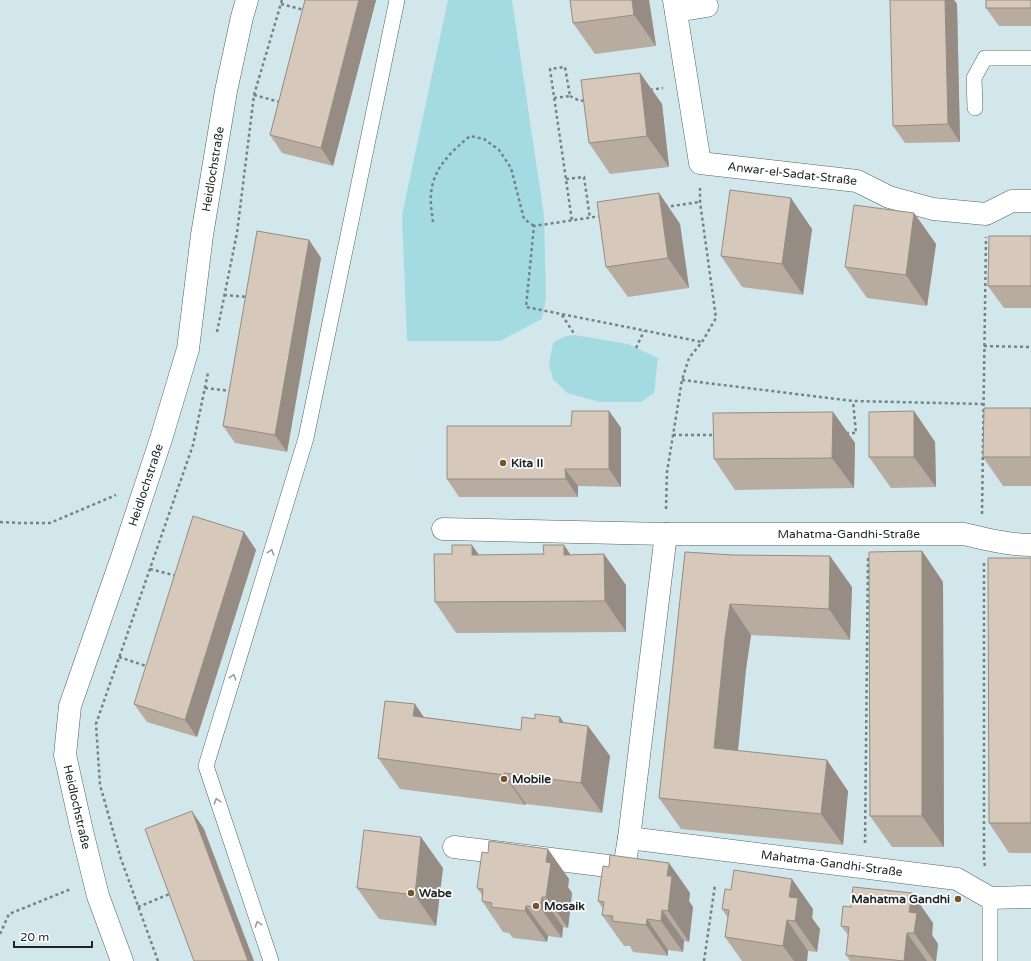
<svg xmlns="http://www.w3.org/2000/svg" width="1031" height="961" font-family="'Varela Round',sans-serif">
<rect width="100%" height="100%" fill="#d1e7eb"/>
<g fill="#a4dbe3">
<path d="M448,0H512L544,216L546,299L542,319L500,341H407L402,215Z"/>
<path d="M575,335L628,344L658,358L654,393L641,402H600L567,393L553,379L549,364L553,343L565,336Z"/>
</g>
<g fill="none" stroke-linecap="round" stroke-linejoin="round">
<defs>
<g id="lane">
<path d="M975,108L974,78L985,58H1031"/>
<path d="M271,961L206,766L306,438L397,0"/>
<path d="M990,961V898"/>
</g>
<g id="street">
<path id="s1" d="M674,0L700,163L857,181L889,197L933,209L986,214L1012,201H1031"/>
<path d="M676,11L707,6"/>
<path d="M443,529L666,534"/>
<path id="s2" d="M629,838L666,534H964C985,539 1009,545 1031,545"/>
<path id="s3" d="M454,847L624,868L629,838L957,879L990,898L1031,897"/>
<path id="s4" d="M122,961L98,896L82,831L65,755L70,706L122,557L161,439L188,349L202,235L226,91L242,17L247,0"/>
</g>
</defs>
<use href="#lane" stroke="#506467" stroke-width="16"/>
<use href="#street" stroke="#506467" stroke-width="23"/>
<g stroke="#748385" stroke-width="2.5" stroke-dasharray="3 3" stroke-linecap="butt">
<path d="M281,4L304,10"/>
<path d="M650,90L663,88"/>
<path d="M254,95L280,102"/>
<path d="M570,96L580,101L586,100"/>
<path d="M554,98L570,96L565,67L550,69L572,221"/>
<path d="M566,179L584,177L590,218"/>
<path d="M665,207L700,202"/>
<path d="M601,216L534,226L526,307L702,342"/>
<path d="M433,222C432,213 430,203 431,194C433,168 451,152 470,136L484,139L499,150L511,168L524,219L534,226"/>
<path d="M224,295L248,297"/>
<path d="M562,315L575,335"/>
<path d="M217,332L237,233L254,95L282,0"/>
<path d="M984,346L1031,347"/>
<path d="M636,348L644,331"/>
<path d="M682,380L853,401L983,404"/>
<path d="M205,388L231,391"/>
<path d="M846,433H856L853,401"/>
<path d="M673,435H715"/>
<path d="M666,509L667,472L682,380L689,358L702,342L716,318L700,202V188"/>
<path d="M982,514L986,237"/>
<path d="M0,522L20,523H50L116,495"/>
<path d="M984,563V861L985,866"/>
<path d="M150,569L177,576"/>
<path d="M119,657L149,667"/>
<path d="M865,843L868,558"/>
<path d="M138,907L172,893"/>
<path d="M0,934L9,914L71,889"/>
<path d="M158,961L121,859L100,785L96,724L193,445L208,373"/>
<path d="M704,961L715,885"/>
</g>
<use href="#lane" stroke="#fff" stroke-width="15"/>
<use href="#street" stroke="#fff" stroke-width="22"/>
</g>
<g fill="#b8aca1">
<path d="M305,0H376L333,166L282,153L270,135Z"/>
<path d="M570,0H649L656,46L595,54L573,23Z"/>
<path d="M890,0H954L957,4L960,142L905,143L893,126Z"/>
<path d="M1031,0V26H999L986,8Z"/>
<path d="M640,73L662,104L669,167L610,174L589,143Z"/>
<path d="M659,193L680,224L689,288L628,297L606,267Z"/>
<path d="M914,213L936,244L927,306L867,298L845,267Z"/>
<path d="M812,229L803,295L742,287L721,256Z"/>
<path d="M1031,236V308H1004L988,286Z"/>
<path d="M309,240L321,258L287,452L235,443L223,426Z"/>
<path d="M1031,408V486H1003L983,457Z"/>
<path d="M609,411L621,428V487L578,486V497H459L447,479L571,426Z"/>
<path d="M914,411L935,442L936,487L891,488L869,457Z"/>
<path d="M833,412L855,443L854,488L735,490L714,459Z"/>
<path d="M244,532L256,550L197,737L147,722L134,704Z"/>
<path d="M922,551L943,582L944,847H892L870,816Z"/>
<path d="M685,552L852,587L850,640L751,635L746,669L738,751L848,791L843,845L681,829L659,798Z"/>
<path d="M479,555H570L626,585V632L456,633L435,602Z"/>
<path d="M1031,558V853H1009L989,823Z"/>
<path d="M424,717L521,730L563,722L588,726L610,756L602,813L526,804L525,805L400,789L378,758Z"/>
<path d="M669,863L690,893L689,901L693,907L689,942L684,941L683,952L668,950V956L633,952L630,946H624L602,915L603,909L598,901L609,867Z"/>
<path d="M443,868L436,926L379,919L357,888Z"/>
<path d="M569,879L568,887L572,893L568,928L563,927L562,938L548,936L547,942L513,938L509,933L503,932L482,901V895L477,888Z"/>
<path d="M912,893L933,923L932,935L938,944L936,961H850L846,955L848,935L841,926L851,907Z"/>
<path d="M722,909H813L812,918L820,929L817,952L808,951L807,961H742L725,937L728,918Z"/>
</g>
<g fill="#968c83">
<path d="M359,0H376L333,166L321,148Z"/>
<path d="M632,0H649L656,46L634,15Z"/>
<path d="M945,0H954L957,4L960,142L948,124Z"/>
<path d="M640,73L662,104L669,167L647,136Z"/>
<path d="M659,193L680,224L689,288L668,258Z"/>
<path d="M791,198L812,229L803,295L782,264Z"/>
<path d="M914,213L936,244L927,306L906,275Z"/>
<path d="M309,240L321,258L287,452L275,435Z"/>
<path d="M609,411L621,428V487L609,469Z"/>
<path d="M914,411L935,442L936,487L914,457Z"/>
<path d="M833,412L855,443L854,488L832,458Z"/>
<path d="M565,469L578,486V497L566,479Z"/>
<path d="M244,532L256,550L197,737L185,720Z"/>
<path d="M472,545L494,576L472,555Z"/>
<path d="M564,545L585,576L564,555Z"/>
<path d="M922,551L943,582L944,847L922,816Z"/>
<path d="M604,554L626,585V632L605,601Z"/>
<path d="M830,556L852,587L850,640L829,609Z"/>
<path d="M730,604L751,635L746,669L735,779L714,748L725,639Z"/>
<path d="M415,704L436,735L413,716Z"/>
<path d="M560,717L581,748L559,722Z"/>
<path d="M588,726L610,756L602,813L581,783Z"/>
<path d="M827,760L848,791L843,845L821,814Z"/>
<path d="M504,773L526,804L525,805L504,775Z"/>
<path d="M192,811L204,829L254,961H248Z"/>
<path d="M421,837L443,868L436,926L415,895Z"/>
<path d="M548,849L569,879L568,887L572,893L568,928L546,897V862Z"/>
<path d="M669,863L690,893L689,901L693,907L689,942L668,911L667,876Z"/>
<path d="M792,879L813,909L812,918L820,929L817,952L795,921L789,897Z"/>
<path d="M912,893L933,923L932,935L938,944L936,961H934L914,933L909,912Z"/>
<path d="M542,897L563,927L562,938L540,907Z"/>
<path d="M526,906L548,936L547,942L525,911Z"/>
<path d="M662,910L684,941L683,952L661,921Z"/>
<path d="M647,919L668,950V956L646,925Z"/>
<path d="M787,920L808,951L807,961H794L783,946Z"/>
<path d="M907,933L927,961H904Z"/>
</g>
<g fill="#d6c8bb" stroke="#968c83">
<path d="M305,0H359L321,148L270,135Z"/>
<path d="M570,0H632L634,15L573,23Z"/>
<path d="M890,0H945L948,124L893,126Z"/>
<rect x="986" y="0" width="45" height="8"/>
<path d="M640,73L647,136L589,143L581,80Z"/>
<path d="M730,190L791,198L782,264L721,256Z"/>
<path d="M659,193L668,258L606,267L597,202Z"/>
<path d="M854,205L914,213L906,275L845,267Z"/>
<path d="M257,231L309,240L275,435L223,426Z"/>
<path d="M989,236H1031V286H988Z"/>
<path d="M984,408H1031V457H983Z"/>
<path d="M572,411H609V469H565L566,479H447V426H571Z"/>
<path d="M914,411V457H869V412Z"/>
<path d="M833,412L832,458L714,459L713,413Z"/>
<path d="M193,516L244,532L185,720L134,704Z"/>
<path d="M452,545H472V555L544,554L543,545H564V555L604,554L605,601L435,602L434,554H452Z"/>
<path d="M922,551V816H870L869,552Z"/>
<path d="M685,552L733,555L830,556L829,609L730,604L725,639L714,748L827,760L821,814L659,798Z"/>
<path d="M988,558H1031V823H989Z"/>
<path d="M385,701L415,704L413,716L521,730L522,717L535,719V714L560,717L559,722L588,726L581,783L504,773V775L378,758Z"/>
<path d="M192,811L248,961H194L145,829Z"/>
<path d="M364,830L421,837L415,895L357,888Z"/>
<path d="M489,841L548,849L546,862L551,863L546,897H542L540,907L526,906L525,911L491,907L492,903L482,901L483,889L477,888L482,852L488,853Z"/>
<path d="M610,855L669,863L667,876H672L668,911L662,910L661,921L647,919L646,925L612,921L613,916L602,915L604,902L598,901L603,866L609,867Z"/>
<path d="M734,870L792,879L789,897L798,898L795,921L787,920L783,946L725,937L729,910L722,909L725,889L731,890Z"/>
<path d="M853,887L912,893L909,912L917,913L914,933H907L904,961L846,955L849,927L841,926L843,906L851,907Z"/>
</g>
<defs><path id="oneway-chevron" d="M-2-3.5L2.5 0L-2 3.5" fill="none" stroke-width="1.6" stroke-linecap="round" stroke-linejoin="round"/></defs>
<g stroke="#9a9d9e">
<use href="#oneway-chevron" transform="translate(271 552) rotate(-73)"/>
<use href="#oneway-chevron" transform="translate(233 677) rotate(-73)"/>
<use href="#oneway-chevron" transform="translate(217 801) rotate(-108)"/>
<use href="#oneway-chevron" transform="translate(258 924) rotate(-108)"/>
</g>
<g fill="#78542d" stroke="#fff" stroke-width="1.5">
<circle cx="503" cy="463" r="4"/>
<circle cx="504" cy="779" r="4"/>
<circle cx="411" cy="893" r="4"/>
<circle cx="958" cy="899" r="4"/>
<circle cx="536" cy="906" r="4"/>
</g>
<g text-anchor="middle" stroke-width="3.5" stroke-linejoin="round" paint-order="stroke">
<g font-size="12" fill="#1e2627" stroke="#fff">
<text dy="4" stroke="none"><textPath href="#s4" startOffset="821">Heidlochstraße</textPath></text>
<text dy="4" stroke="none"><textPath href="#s1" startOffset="258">Anwar-el-Sadat-Straße</textPath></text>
<text dy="4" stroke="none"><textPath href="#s4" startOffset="497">Heidlochstraße</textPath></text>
<text dy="4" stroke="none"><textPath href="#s2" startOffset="489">Mahatma-Gandhi-Straße</textPath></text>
<text transform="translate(77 807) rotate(77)" y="4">Heidlochstraße</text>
<text dy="4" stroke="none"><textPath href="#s3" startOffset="406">Mahatma-Gandhi-Straße</textPath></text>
</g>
<g font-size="12" font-weight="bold" fill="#1e2627" stroke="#fff" text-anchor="start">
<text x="511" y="467">Kita II</text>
<text x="512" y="783">Mobile</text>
<text x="419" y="897">Wabe</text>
<text x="950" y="903" text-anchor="end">Mahatma Gandhi</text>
<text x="544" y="910">Mosaik</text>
</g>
</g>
<path d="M14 941v6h78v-6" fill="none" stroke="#1e2627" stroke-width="2"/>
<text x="20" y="941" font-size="12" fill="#1e2627" stroke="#ffffff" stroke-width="3" paint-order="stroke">20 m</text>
</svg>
